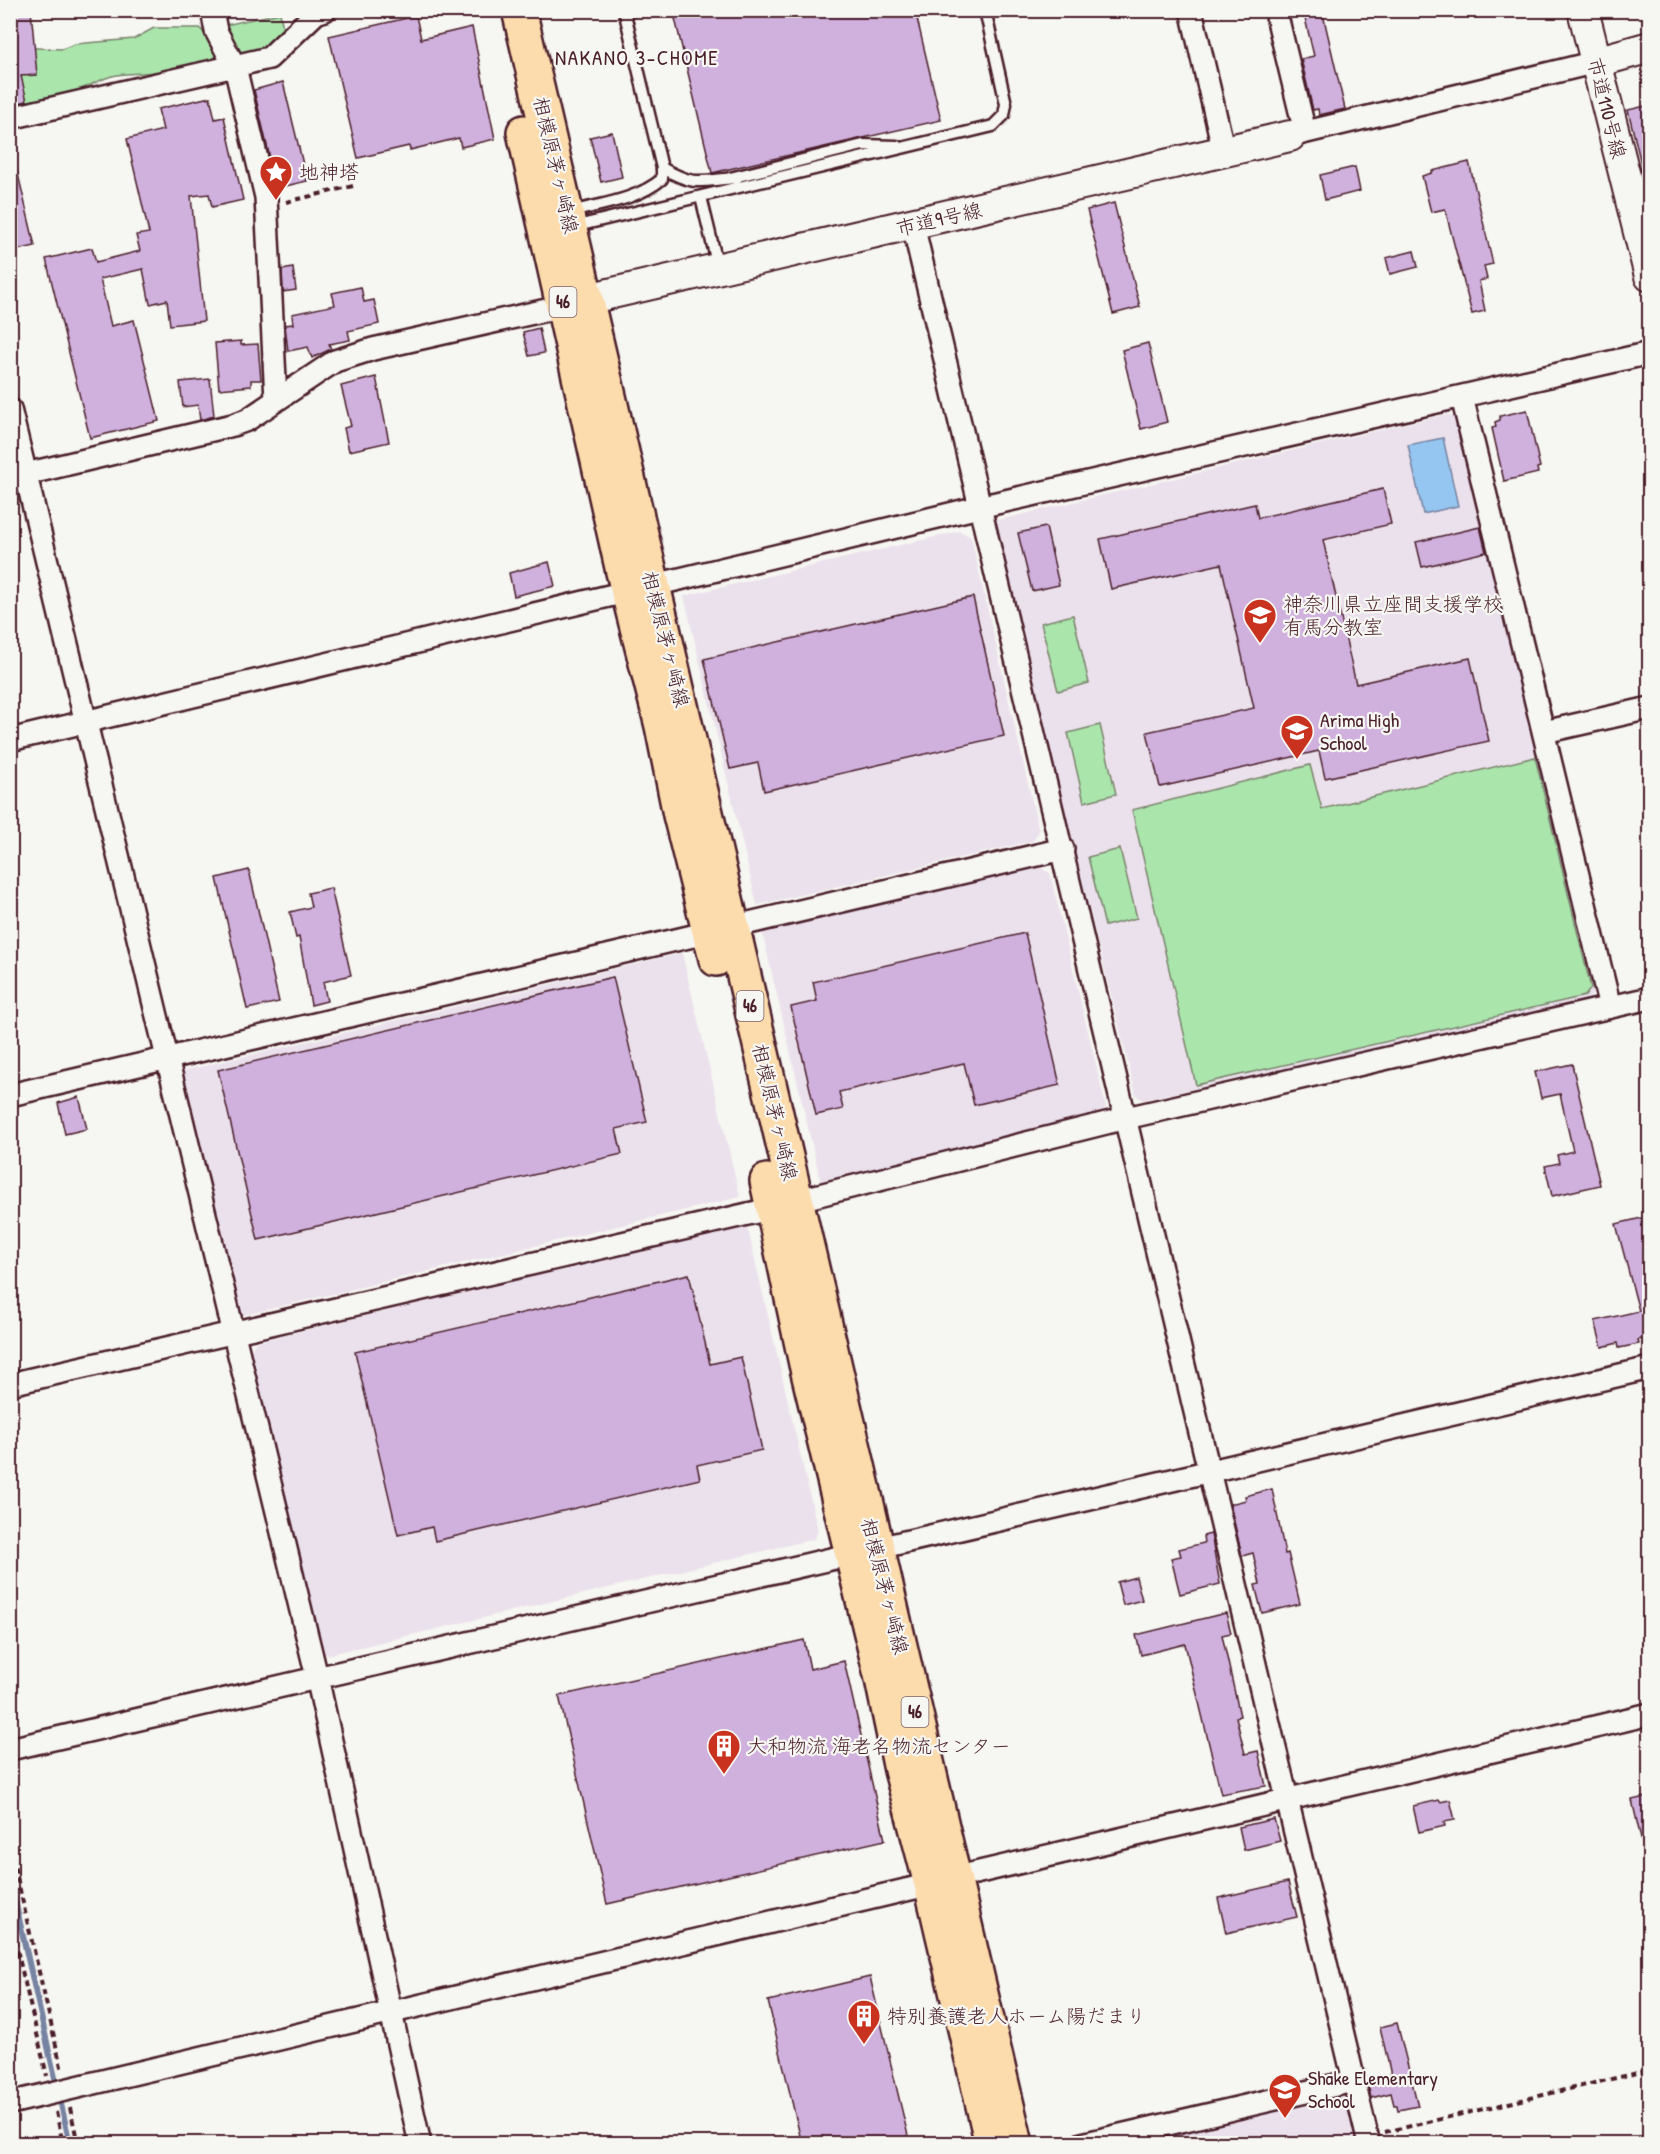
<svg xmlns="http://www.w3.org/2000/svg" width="1660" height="2154" font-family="'Patrick Hand','Klee One',sans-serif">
<rect width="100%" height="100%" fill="#f6f6f2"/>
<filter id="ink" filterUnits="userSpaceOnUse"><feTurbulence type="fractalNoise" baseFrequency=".0167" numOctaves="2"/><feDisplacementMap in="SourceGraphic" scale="12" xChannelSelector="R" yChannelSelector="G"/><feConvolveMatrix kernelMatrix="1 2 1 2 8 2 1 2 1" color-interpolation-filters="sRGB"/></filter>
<g filter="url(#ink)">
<g fill="#ebe1ec">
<path d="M1447,414L1460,419L1598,988L1588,1000L1143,1100L1136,1095L995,531L998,520Z"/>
<path d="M960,531L971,537L1039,831L1033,841L757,905L684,596Z"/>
<path d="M1039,867L1050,873L1106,1107L1099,1118L821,1183L762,931Z"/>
<path d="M682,953L740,1197L240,1316L182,1071Z"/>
<path d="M741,1226L748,1230L818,1531L814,1539L327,1655L320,1651L249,1353L256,1342Z"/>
<path d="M1341,2089L1349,2094L1360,2144H1112Z"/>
</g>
<g fill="#aae6ac" stroke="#7a826c" stroke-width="1.5">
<path d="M280,13L284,34L268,49L237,56L221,26Z"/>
<path d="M154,28H200L218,52C207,75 140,71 117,75C98,78 83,91 65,96C47,101 29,104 11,109V47L62,49L75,44L134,39Z"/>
<path d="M1073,615L1089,683L1058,691L1041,623Z"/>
<path d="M1100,725L1116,794L1084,802L1068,733Z"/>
<path d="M1535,757L1591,988L1585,996L1196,1085L1132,810L1310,765L1322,809Z"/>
<path d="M1120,849L1137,918L1105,926L1088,857Z"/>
</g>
<path fill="#95c6f1" stroke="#7783a2" stroke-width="1.5" d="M1443,438L1458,506L1423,514L1408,445Z"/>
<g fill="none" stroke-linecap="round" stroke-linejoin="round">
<path stroke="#7783a2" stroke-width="6" d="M10,1879L70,2144"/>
</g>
<g fill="#d0b1de" stroke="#4a1f2b" stroke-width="1.5">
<path d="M10,10H31L37,75L21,76L27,101L10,105Z"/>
<path d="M673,10H915L941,120L712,173Z"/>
<path d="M1303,10H1322L1345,109L1319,115L1318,109L1313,110L1301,59L1314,56Z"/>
<path d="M416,16L421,39L472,27L495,139L461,147L459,138L410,150L409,146L358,158L329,36Z"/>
<path d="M283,82L307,181L277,188L254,90Z"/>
<path d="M210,97L215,119L224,117L243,200L212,207L209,194L191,196L204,321L170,325L167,300L150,304L143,269L100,279L111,326L134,320L159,421L90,438L46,259L92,248L96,262L140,251L136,235L149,233L127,139L163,130L158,109Z"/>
<path d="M1650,105V171L1643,172L1628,110Z"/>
<path d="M612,132L622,177L601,182L590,137Z"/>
<path d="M1469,162L1493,264L1484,266L1487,279L1479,281L1485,311L1472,314L1445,209L1431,212L1422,176L1432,173V171Z"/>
<path d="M1355,167L1360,191L1325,200L1320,175Z"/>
<path d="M17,170L35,246L13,251L10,240V171Z"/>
<path d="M1114,203L1140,307L1113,314L1087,210Z"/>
<path d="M1414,251L1418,267L1390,274L1386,258Z"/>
<path d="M293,268L296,290L283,292L282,270Z"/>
<path d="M361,287L364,302L374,300L379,324L348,331L350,340L329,344L331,349L312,358L308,347L288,351L285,325L293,324L292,314L335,305L332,293Z"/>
<path d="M539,328L544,353L529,356L523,332Z"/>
<path d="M241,341V345L258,344L261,380H251V386L219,389L215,343Z"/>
<path d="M1148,343L1167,422L1141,429L1122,350Z"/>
<path d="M376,377L389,442L349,451L344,428L351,426L341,386Z"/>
<path d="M210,379L214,416L200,420L198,405L183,407L180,382Z"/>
<path d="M1527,410L1540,467L1537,468L1538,473L1504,481L1492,428L1496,427L1495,422L1500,420V416Z"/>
<path d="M1383,489L1391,524L1323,540L1356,684L1470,658L1489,741L1325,778L1319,751L1160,787L1147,732L1254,708L1221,564L1111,589L1100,539L1255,504L1258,518Z"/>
<path d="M1046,527L1059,585L1032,591L1018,533Z"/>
<path d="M1480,527L1486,552L1422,567L1416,542Z"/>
<path d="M549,562L555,586L514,596L509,573Z"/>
<path d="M973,597L1004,736L764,791L758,763L730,769L704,659Z"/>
<path d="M249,870L279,1002L247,1009L217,878Z"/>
<path d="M331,888L351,975L323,982L327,1001L311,1005L299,937L296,938L290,912L311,907L308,893Z"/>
<path d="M1025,933L1060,1085L974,1105L964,1063L839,1092L843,1109L816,1115L791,1007L817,1001L813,982Z"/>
<path d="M613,977L647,1122L616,1129L622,1154L258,1240L218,1070Z"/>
<path d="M1572,1064L1600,1185L1552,1196L1545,1166L1559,1163L1557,1155L1573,1151L1560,1094L1541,1098L1535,1072Z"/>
<path d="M79,1097L87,1129L65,1134L58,1103Z"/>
<path d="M1650,1216V1337L1638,1340L1639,1344L1619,1348L1618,1343L1602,1347L1595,1321L1639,1311L1616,1224Z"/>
<path d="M689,1274L710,1364L741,1357L762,1450L697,1465L700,1479L435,1541L432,1527L398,1535L355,1352Z"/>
<path d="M1272,1489L1285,1554L1288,1553L1300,1604L1262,1613L1255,1585L1260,1584L1253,1553L1242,1556L1230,1504L1246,1500L1245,1496Z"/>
<path d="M1211,1534L1220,1584L1180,1594L1171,1558L1181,1556L1179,1549L1204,1543L1203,1536Z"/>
<path d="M1136,1577L1142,1600L1123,1605L1117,1582Z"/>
<path d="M1226,1613L1231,1633L1222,1635L1240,1716L1236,1717L1245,1754L1258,1751L1266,1786L1221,1794L1185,1644L1141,1655L1136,1635Z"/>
<path d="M804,1640L810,1669L844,1661L885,1840L607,1904L559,1696Z"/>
<path d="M1650,1796V1847L1643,1848L1632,1800Z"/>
<path d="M1439,1800L1440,1802L1450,1800L1455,1820L1444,1822L1445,1826L1419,1832L1413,1806Z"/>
<path d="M1274,1819L1280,1841L1244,1850L1239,1827Z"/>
<path d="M1288,1882L1297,1917L1226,1933L1218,1898Z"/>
<path d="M870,1977L910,2144H802L768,2001Z"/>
<path d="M1397,2023L1418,2106L1398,2110L1397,2105H1394L1391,2093L1371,2098L1367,2081L1391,2075L1380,2027Z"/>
</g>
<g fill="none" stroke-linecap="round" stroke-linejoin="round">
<defs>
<g id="lane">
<path d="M662,168C698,188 700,180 737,178"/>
<path d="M730,178L863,145L897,146"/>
<path d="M701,197L718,267"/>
<path d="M570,212C601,204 637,200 662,179V168L624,10"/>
<path d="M573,227L993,126L1004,115L1006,104L985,10"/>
</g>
<g id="street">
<path d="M212,10L216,31L235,67L266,197L276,400"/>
<path d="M1191,10L1224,152"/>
<path d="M1276,12L1305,132"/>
<path d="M10,118L269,58L316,13L325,10"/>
<path d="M1290,136L1596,62"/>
<path d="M913,225L1369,2144"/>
<path d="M1462,397L1610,1007"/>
<path d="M10,409L317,1677L420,2144"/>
<path d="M26,474L233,425L247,420L335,361L373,349L573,304"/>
<path d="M1544,732L1650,708"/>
<path d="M10,740L979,507L1650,353"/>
<path d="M732,927L1063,849"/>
<path d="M10,1095L710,932"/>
<path d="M795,1201L1126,1118L1650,998"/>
<path d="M10,1384L774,1208"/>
<path d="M10,1749C556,1620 1104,1498 1650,1368"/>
<path d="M954,1878L1650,1714"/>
<path d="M10,2103L931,1884"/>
<path d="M1082,2144L1353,2081"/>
</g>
<g id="secondary">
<path d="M1583,10L1650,276"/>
<path d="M1596,62L1650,47"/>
<path d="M587,299L1290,136"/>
</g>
<g id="primary">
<path d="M519,10L1016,2144"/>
<path d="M524,132L623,572L662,726L680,815L716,959"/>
<path d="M767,1181L806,1364L882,1679L901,1770L931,1884L992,2144"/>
</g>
</defs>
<use href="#lane" stroke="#4a1f2b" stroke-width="15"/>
<use href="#street" stroke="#4a1f2b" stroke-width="26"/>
<use href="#secondary" stroke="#4a1f2b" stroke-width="34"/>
<use href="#primary" stroke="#4a1f2b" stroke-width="38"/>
<g stroke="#4a1f2b" stroke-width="4" stroke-dasharray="6 4.5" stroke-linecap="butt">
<path d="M286,202L353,186"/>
<path d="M10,1847L62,2071"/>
<path d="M10,1920L47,2076"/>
<path d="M70,2108L78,2144"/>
<path d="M56,2112L63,2144"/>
<path d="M1385,2132L1650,2070"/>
</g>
<use href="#lane" stroke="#f6f6f2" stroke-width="10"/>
<use href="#street" stroke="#f6f6f2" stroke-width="21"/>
<use href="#secondary" stroke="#f6f6f2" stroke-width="30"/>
<use href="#primary" stroke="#fcdcac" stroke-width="33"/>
</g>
</g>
<defs>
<symbol id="sight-pin" viewBox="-11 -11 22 30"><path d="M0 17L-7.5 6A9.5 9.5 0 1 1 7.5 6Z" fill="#c8321e" stroke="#f6f6f2"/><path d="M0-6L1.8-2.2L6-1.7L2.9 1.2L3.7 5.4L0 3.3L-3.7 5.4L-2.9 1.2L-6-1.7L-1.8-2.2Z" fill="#fff"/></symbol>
<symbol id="school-pin" viewBox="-11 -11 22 30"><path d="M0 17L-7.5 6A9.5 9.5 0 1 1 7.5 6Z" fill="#c8321e" stroke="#f6f6f2"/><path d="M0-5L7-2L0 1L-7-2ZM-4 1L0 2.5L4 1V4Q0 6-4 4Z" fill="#fff"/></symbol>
<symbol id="building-pin" viewBox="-11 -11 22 30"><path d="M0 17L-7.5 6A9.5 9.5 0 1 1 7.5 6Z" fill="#c8321e" stroke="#f6f6f2"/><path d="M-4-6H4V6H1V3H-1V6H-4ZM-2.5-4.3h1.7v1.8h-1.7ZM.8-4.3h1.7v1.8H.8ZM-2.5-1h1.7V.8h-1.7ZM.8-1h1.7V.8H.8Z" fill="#fff"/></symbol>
</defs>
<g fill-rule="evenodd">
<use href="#sight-pin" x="257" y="153" width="38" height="52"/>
<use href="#school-pin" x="1241" y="596" width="38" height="52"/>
<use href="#school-pin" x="1278" y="712" width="38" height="52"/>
<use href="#building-pin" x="705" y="1727" width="38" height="52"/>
<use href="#building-pin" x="845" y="1997" width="38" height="52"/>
<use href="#school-pin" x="1266" y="2071" width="38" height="52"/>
</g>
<g text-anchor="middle" stroke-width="4.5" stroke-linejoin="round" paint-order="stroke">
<g fill="#f6f6f2" stroke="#7e6067" stroke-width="1.5">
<rect x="549.5" y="287" width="27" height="30" rx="4.5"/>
<rect x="736.5" y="991" width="27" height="30" rx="4.5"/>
<rect x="901.5" y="1697" width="27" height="30" rx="4.5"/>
</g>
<g font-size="18" font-weight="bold" fill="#4a1f2b">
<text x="563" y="308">46</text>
<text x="750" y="1012">46</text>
<text x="915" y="1718">46</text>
</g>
<g font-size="20" fill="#4a1f2b" stroke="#f6f6f2">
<text transform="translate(1607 108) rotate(76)" y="7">市道110号線</text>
<text transform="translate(556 165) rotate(77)" y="7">相模原茅ヶ崎線</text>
<text transform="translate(939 219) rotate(-13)" y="7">市道9号線</text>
<text transform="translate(666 639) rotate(76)" y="7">相模原茅ヶ崎線</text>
<text transform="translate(775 1112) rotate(77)" y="7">相模原茅ヶ崎線</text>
<text transform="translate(885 1586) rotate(76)" y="7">相模原茅ヶ崎線</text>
</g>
<g font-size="20" fill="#4a1f2b" stroke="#f6f6f2" text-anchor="start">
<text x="299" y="179">地神塔</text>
<text x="1283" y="611">神奈川県立座間支援学校<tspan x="1283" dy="23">有馬分教室</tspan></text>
<text x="1320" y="727">Arima High<tspan x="1320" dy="23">School</tspan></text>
<text x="747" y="1753">大和物流 海老名物流センター</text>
<text x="887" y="2023">特別養護老人ホーム陽だまり</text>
<text x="1308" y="2085">Shake Elementary<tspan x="1308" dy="23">School</tspan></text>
</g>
<g font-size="21" letter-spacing="1.5" fill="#4a1f2b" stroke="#f6f6f2">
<text x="637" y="65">NAKANO 3-CHOME</text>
</g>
</g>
<rect width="1660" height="2154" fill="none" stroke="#f6f6f2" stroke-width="36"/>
<rect x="18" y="18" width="1624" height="2118" fill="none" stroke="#4a1f2b" stroke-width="2" filter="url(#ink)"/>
</svg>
